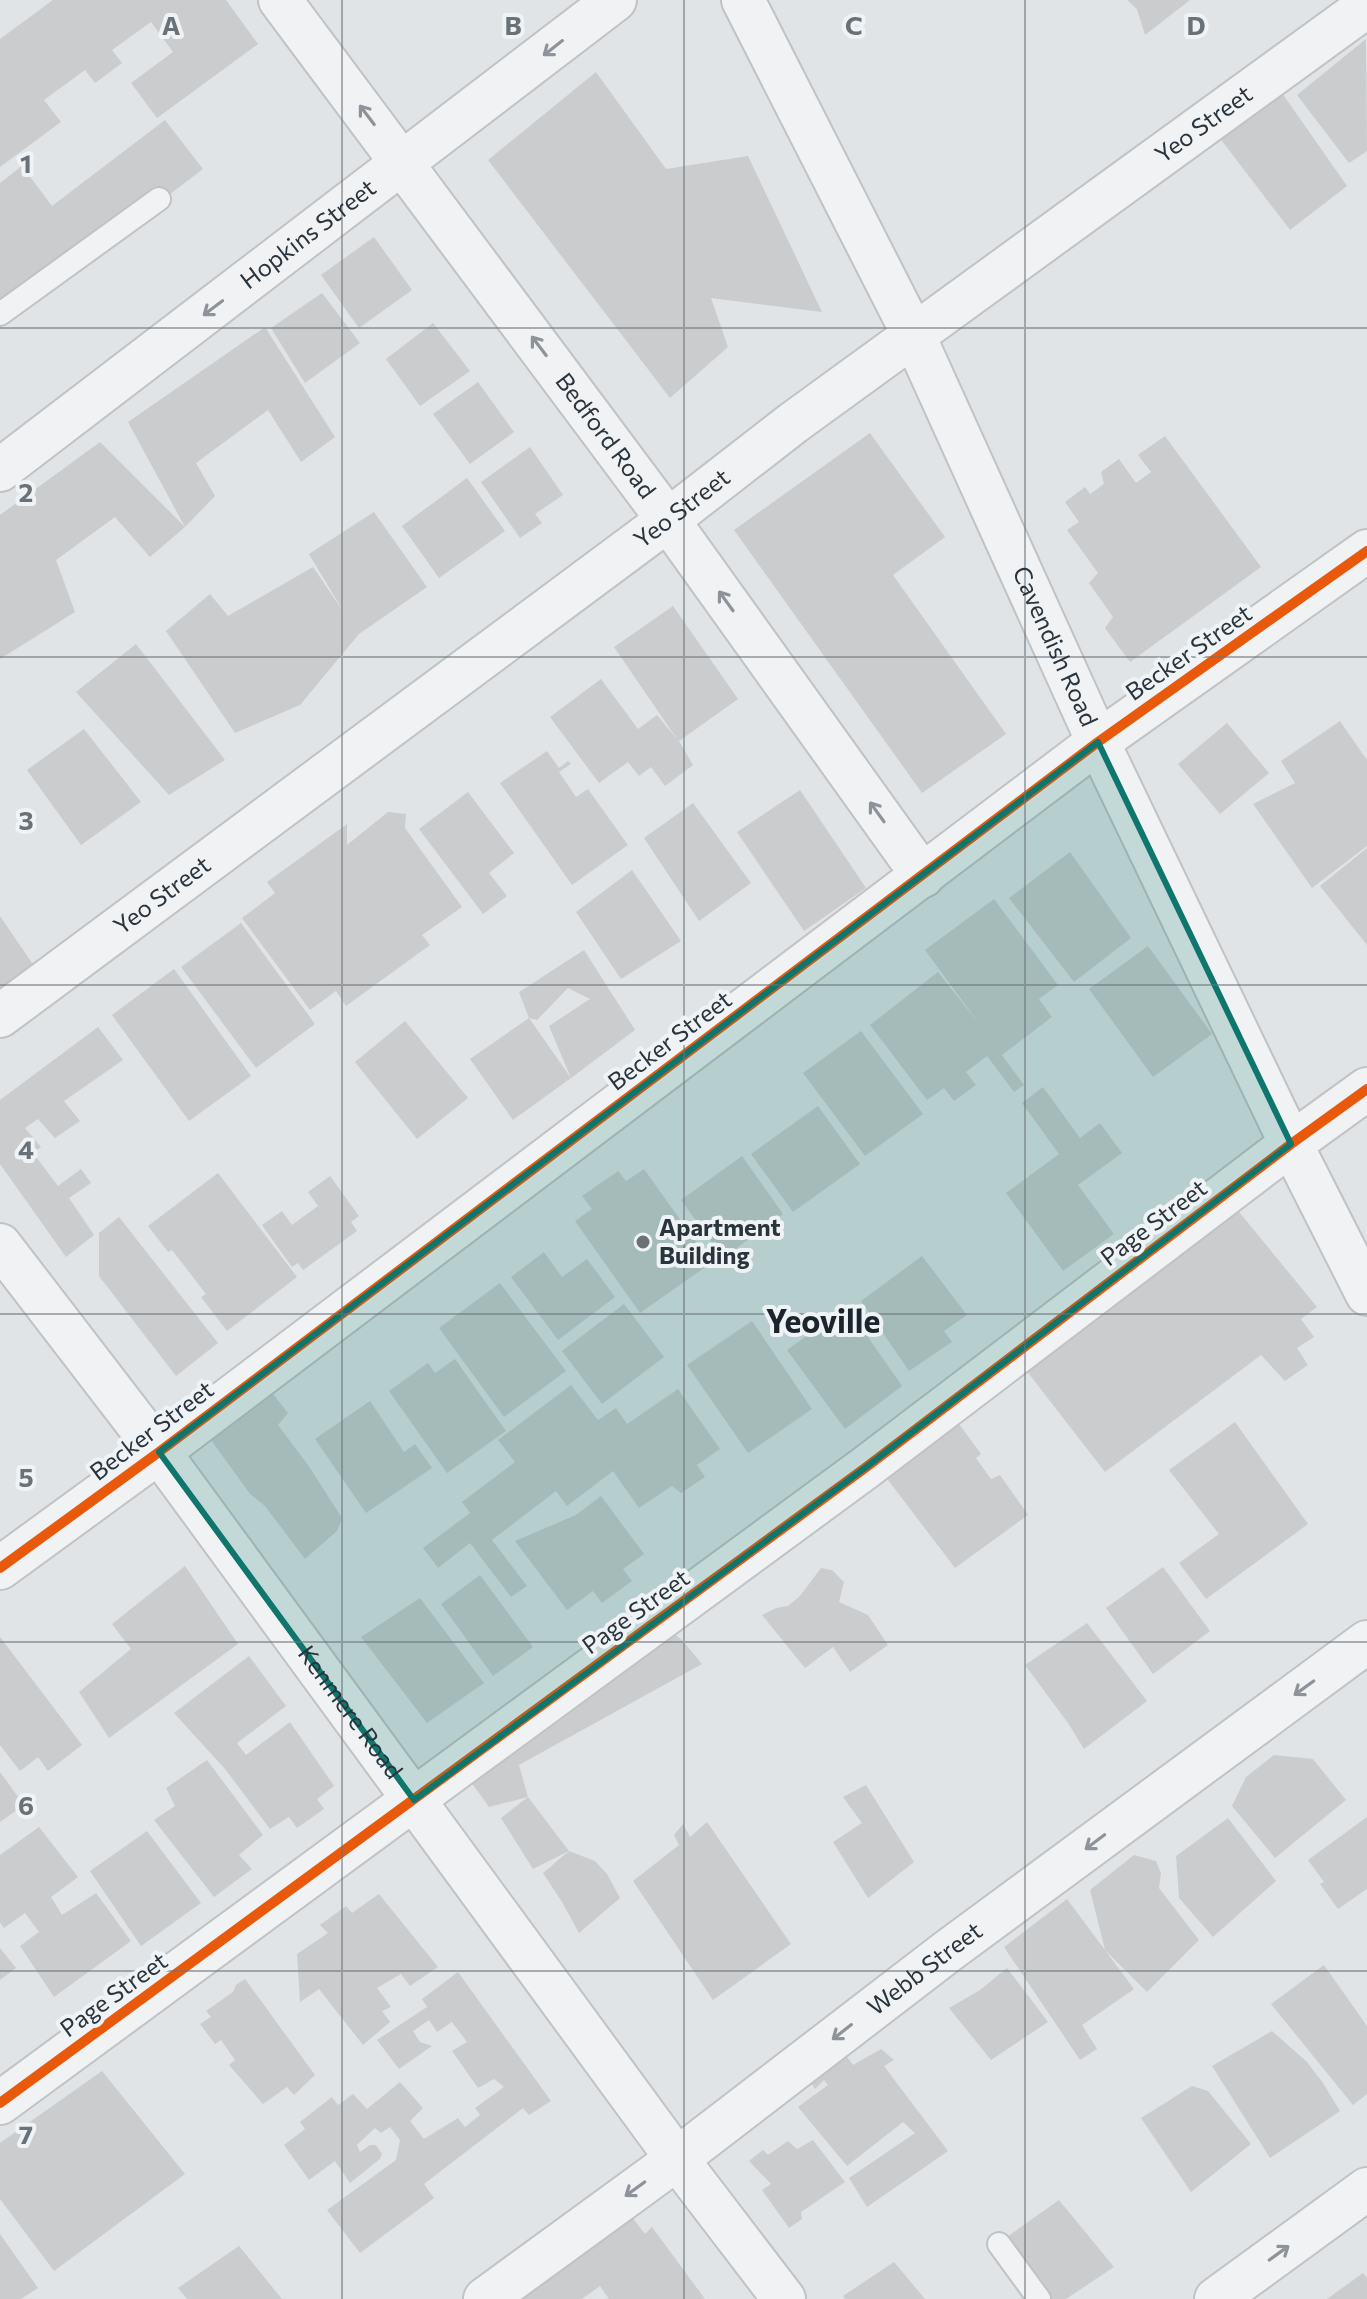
<svg xmlns="http://www.w3.org/2000/svg" width="1367" height="2299" font-family="Commissioner,sans-serif">
<rect width="100%" height="100%" fill="#e1e4e6"/>
<g fill="#caccce">
<path d="M53,0H226L258,44L157,118L131,83L173,52L151,22L112,50L122,63L95,83L85,70L44,100L61,122L0,167V39Z"/>
<path d="M1127,0H1190L1145,35L1137,9Z"/>
<path d="M1366,39L1367,151L1349,163L1297,95Z"/>
<path d="M596,72L666,169L748,156L822,312L711,298L728,347L670,398L488,160Z"/>
<path d="M1282,93L1347,186L1290,230L1219,137Z"/>
<path d="M165,120L203,169L0,323V183L22,166L52,206Z"/>
<path d="M374,237L412,290L359,328L321,275Z"/>
<path d="M322,293L360,343L305,383L271,328Z"/>
<path d="M433,323L470,371L420,406L386,359Z"/>
<path d="M265,327L335,437L301,462L268,410L196,463L215,496L185,527L128,422Z"/>
<path d="M478,382L514,432L470,464L433,414Z"/>
<path d="M870,433L945,537L893,575L1006,734L922,793L734,530Z"/>
<path d="M1165,436L1261,567L1130,662L1105,628L1113,617L1089,583L1098,573L1067,530L1079,522L1065,502L1085,487L1090,494L1104,484L1101,472L1119,459L1136,483L1151,472L1138,455Z"/>
<path d="M100,442L185,527L150,557L115,517L56,560L75,612L0,659V515Z"/>
<path d="M530,447L563,495L535,514L542,523L520,538L481,482Z"/>
<path d="M467,478L505,531L439,578L402,526Z"/>
<path d="M374,512L427,587L359,634L300,705L235,733L166,631L210,594L228,616L313,567L345,614L309,554Z"/>
<path d="M673,606L738,699L679,741L693,765L665,786L651,767L639,776L628,762L599,783L550,717L601,679L638,729L657,715L677,739L614,647Z"/>
<path d="M136,644L225,760L169,795L76,692Z"/>
<path d="M1340,721L1367,760V846L1312,888L1253,804L1295,783L1281,761Z"/>
<path d="M1227,723L1269,773L1220,814L1178,764Z"/>
<path d="M84,729L141,802L81,845L27,770Z"/>
<path d="M547,751L559,768L568,761L571,764L559,772L576,797L588,789L628,845L572,885L500,783Z"/>
<path d="M800,790L866,888L804,931L737,832Z"/>
<path d="M468,792L514,853L489,873L507,896L483,914L419,829Z"/>
<path d="M693,803L751,883L699,921L644,838Z"/>
<path d="M388,812L406,814L405,828L462,907L422,935L430,945L346,1006L336,991L310,1010L242,918L275,893L267,882L347,824V845Z"/>
<path d="M1367,848V945L1320,886Z"/>
<path d="M1070,852L1131,938L1074,982L1009,898Z"/>
<path d="M632,870L681,941L621,979L576,912Z"/>
<path d="M994,899L1058,985L1039,999L1052,1017L1002,1055L1024,1085L1014,1092L987,1056L966,1072L976,1085L954,1101L944,1088L927,1100L870,1025L938,972L980,1025L925,950Z"/>
<path d="M0,916L34,966L0,989Z"/>
<path d="M241,923L315,1024L256,1068L181,967Z"/>
<path d="M1148,946L1212,1034L1153,1077L1089,989Z"/>
<path d="M584,950L635,1030L571,1078L549,1026L590,999L568,988L537,1020L529,1018L519,992Z"/>
<path d="M174,969L251,1076L189,1121L112,1015Z"/>
<path d="M529,1018L571,1078L513,1120L470,1059Z"/>
<path d="M405,1021L468,1098L417,1139L355,1062Z"/>
<path d="M98,1027L123,1060L64,1101L80,1121L55,1138L38,1119L25,1128L41,1147L33,1153L58,1186L81,1169L91,1183L69,1198L94,1235L66,1257L0,1164V1100Z"/>
<path d="M861,1031L923,1114L865,1156L803,1073Z"/>
<path d="M1043,1087L1080,1138L1100,1123L1122,1153L1078,1185L1114,1234L1063,1271L1006,1193L1059,1154L1022,1103Z"/>
<path d="M818,1106L860,1164L793,1212L751,1154Z"/>
<path d="M742,1156L783,1214L723,1258L681,1200Z"/>
<path d="M644,1169L711,1263L640,1313L575,1221L592,1209L582,1196L618,1171L626,1181Z"/>
<path d="M218,1173L297,1277L227,1331L201,1297L206,1294L172,1250L168,1252L148,1226Z"/>
<path d="M330,1176L359,1216L351,1222L357,1231L303,1270L298,1263L292,1267L262,1225L282,1211L292,1225L318,1206L308,1192Z"/>
<path d="M1235,1207L1317,1307L1301,1319L1314,1337L1297,1348L1308,1365L1285,1381L1261,1355L1105,1472L1022,1365Z"/>
<path d="M119,1217L218,1343L176,1376L99,1276V1233Z"/>
<path d="M544,1252L562,1277L587,1259L615,1297L558,1340L511,1277Z"/>
<path d="M922,1256L967,1315L944,1331L952,1342L909,1371L861,1301Z"/>
<path d="M500,1283L566,1371L504,1417L439,1328Z"/>
<path d="M624,1304L664,1357L602,1404L562,1351Z"/>
<path d="M847,1307L902,1386L845,1429L787,1350Z"/>
<path d="M752,1321L812,1409L748,1453L687,1365Z"/>
<path d="M455,1359L506,1431L447,1473L389,1391L428,1363L435,1373Z"/>
<path d="M571,1385L598,1420L616,1408L627,1424L678,1389L720,1449L697,1465L705,1477L681,1493L672,1486L639,1508L613,1471L567,1506L556,1491L492,1540L527,1586L511,1597L470,1543L438,1568L423,1548L470,1513L462,1502L515,1462L498,1440Z"/>
<path d="M273,1394L288,1413L278,1425L308,1465L342,1518L337,1531L305,1559L265,1506L250,1494L211,1440Z"/>
<path d="M370,1401L404,1452L415,1444L432,1468L366,1513L315,1439Z"/>
<path d="M1235,1422L1308,1524L1206,1599L1179,1563L1219,1534L1169,1470Z"/>
<path d="M959,1424L981,1454L976,1458L991,1479L1000,1475L1028,1515L955,1568L885,1476Z"/>
<path d="M601,1496L644,1554L623,1569L632,1581L602,1603L593,1591L567,1610L515,1541L576,1515Z"/>
<path d="M185,1566L238,1644L109,1738L79,1692L131,1649L112,1624Z"/>
<path d="M1163,1567L1210,1631L1153,1674L1106,1608Z"/>
<path d="M821,1568L832,1570L844,1582L839,1602L868,1615L888,1645L850,1672L833,1647L805,1668L762,1615L776,1608L788,1606L800,1596Z"/>
<path d="M480,1575L533,1647L493,1676L441,1604Z"/>
<path d="M420,1598L484,1683L427,1723L361,1637Z"/>
<path d="M1087,1623L1147,1701L1084,1749L1068,1723L1025,1665Z"/>
<path d="M662,1624L683,1641L702,1664L519,1765L528,1797L489,1807L464,1772Z"/>
<path d="M0,1637L82,1745L48,1771L38,1757L20,1771L0,1745Z"/>
<path d="M249,1656L286,1706L237,1743L246,1755L290,1722L334,1786L317,1799L324,1809L297,1828L289,1817L270,1829L225,1769L174,1713Z"/>
<path d="M1274,1755L1313,1759L1346,1800L1275,1858L1232,1806L1246,1777Z"/>
<path d="M207,1760L263,1835L239,1855L252,1869L214,1897L154,1820L175,1806L166,1788Z"/>
<path d="M0,1772L24,1805L0,1822Z"/>
<path d="M866,1785L914,1862L868,1898L833,1842L862,1823L843,1797Z"/>
<path d="M528,1797L569,1851L533,1869L501,1818Z"/>
<path d="M1367,1817V1889L1338,1909L1320,1884L1324,1882L1308,1860Z"/>
<path d="M1228,1818L1276,1881L1213,1937L1179,1898L1176,1856Z"/>
<path d="M707,1822L791,1944L713,2000L633,1881L679,1845L674,1835L683,1824L690,1837Z"/>
<path d="M39,1827L78,1877L51,1897L62,1915L96,1893L131,1941L54,1997L20,1946L39,1932L25,1913L4,1928L0,1923V1855Z"/>
<path d="M147,1831L201,1903L141,1946L90,1871Z"/>
<path d="M569,1851L595,1861L607,1874L620,1898L579,1933L562,1902L543,1873Z"/>
<path d="M1134,1855L1156,1861L1161,1873L1159,1888L1199,1940L1147,1992L1105,1950L1134,1989L1082,2025L1097,2049L1080,2060L1004,1947L1067,1899L1105,1950L1090,1890Z"/>
<path d="M379,1894L438,1967L410,1986L401,1974L377,1988L391,2007L382,2011L390,2022L363,2045L319,1989L300,2002L297,1954L328,1933L320,1925L346,1906L352,1913Z"/>
<path d="M0,1948L16,1968L0,1980Z"/>
<path d="M1324,1965L1367,2026V2094L1353,2105L1271,2004Z"/>
<path d="M1007,1968L1048,2022L991,2060L949,2008L980,1990Z"/>
<path d="M458,1972L551,2101L529,2115L523,2108L424,2184L434,2198L360,2253L327,2210L396,2160L400,2140L390,2127L381,2133L375,2128L357,2145L360,2152L370,2145H376L382,2154L380,2159L350,2183L335,2161L309,2180L284,2145L305,2129L300,2122L332,2097L338,2105L353,2094L367,2109L400,2082L423,2108L410,2121L424,2139L458,2118L465,2127L480,2115L475,2108L504,2087L494,2079L478,2088L452,2051L467,2042L452,2022L437,2032L429,2020L413,2031L420,2042L432,2046L399,2069L377,2040L427,2007L422,1999Z"/>
<path d="M245,1979L315,2075L294,2095L287,2087L263,2104L229,2065L235,2060L221,2040L215,2044L200,2024L211,2017L206,2011L233,1992L236,1985Z"/>
<path d="M1272,2031L1307,2062L1323,2083L1340,2111L1270,2158L1212,2066Z"/>
<path d="M881,2049L894,2060L884,2066L948,2151L867,2207L849,2178L915,2133L903,2122L847,2166L798,2107L828,2085L824,2080L815,2089L811,2083L847,2057L853,2065Z"/>
<path d="M102,2071L185,2174L54,2271L0,2199V2143Z"/>
<path d="M1192,2086L1208,2091L1251,2144L1191,2192L1141,2118Z"/>
<path d="M813,2140L845,2182L801,2212L802,2219L789,2228L762,2190L771,2184L749,2161L763,2150L768,2155L788,2141L797,2149Z"/>
<path d="M1059,2200L1114,2267L1066,2299H1052L1007,2237Z"/>
<path d="M621,2203L645,2234L652,2227L705,2299H609L600,2286L582,2299H497Z"/>
<path d="M0,2234L38,2288L21,2299H0Z"/>
<path d="M239,2246L282,2299H187L178,2288Z"/>
<path d="M894,2262L925,2299H845L843,2296Z"/>
<path d="M1363,2273L1367,2278V2299H1327Z"/>
</g>
<g fill="none" stroke-linecap="round" stroke-linejoin="round">
<defs>
<g id="service">
<path d="M0,314L159,199"/>
<path d="M999,2244L1039,2299"/>
</g>
<g id="minor">
<path id="s1" d="M280,0L668,520L923,876"/>
<path id="s2" d="M743,0L914,336L1098,742L1291,1144L1367,1294"/>
<path id="s3" d="M0,470L615,0"/>
<path id="s4" d="M0,1016L668,520L793,423L1367,6"/>
<path id="s5" d="M0,1245L159,1452L677,2159L784,2299"/>
<path d="M0,1568L159,1452L1098,742L1367,551"/>
<path d="M0,2103L865,1468L1291,1144L1367,1089"/>
<path id="s6" d="M485,2299L677,2159L948,1951L1367,1642"/>
<path d="M1216,2299L1367,2189"/>
</g>
</defs>
<use href="#service" stroke="#c0c2c4" stroke-width="26"/>
<use href="#minor" stroke="#c0c2c4" stroke-width="46"/>
<use href="#service" stroke="#f0f2f3" stroke-width="22"/>
<use href="#minor" stroke="#f0f2f3" stroke-width="42"/>
<defs>
<g id="cycleway">
<path d="M0,1568L159,1452L1098,742L1367,551"/>
<path d="M0,2103L865,1468L1291,1144L1367,1089"/>
</g>
</defs>
<use href="#cycleway" stroke="#eff3f5" stroke-width="15"/>
<use href="#cycleway" stroke="#e8590c" stroke-width="10"/>
</g>
<defs><path id="oneway-shaft" d="M-6 0H5M1.5-3L5.5 0L1.5 3" fill="none" stroke-width="1.6" stroke-linecap="round" stroke-linejoin="round" transform="scale(2)"/></defs>
<g stroke="#8d9398">
<use href="#oneway-shaft" transform="translate(553 48) rotate(142)"/>
<use href="#oneway-shaft" transform="translate(367 115) rotate(-127)"/>
<use href="#oneway-shaft" transform="translate(213 308) rotate(143)"/>
<use href="#oneway-shaft" transform="translate(539 346) rotate(-127)"/>
<use href="#oneway-shaft" transform="translate(726 601) rotate(-126)"/>
<use href="#oneway-shaft" transform="translate(877 812) rotate(-126)"/>
<use href="#oneway-shaft" transform="translate(1304 1688) rotate(144)"/>
<use href="#oneway-shaft" transform="translate(1095 1842) rotate(143)"/>
<use href="#oneway-shaft" transform="translate(842 2032) rotate(142)"/>
<use href="#oneway-shaft" transform="translate(635 2189) rotate(144)"/>
<use href="#oneway-shaft" transform="translate(1279 2253) rotate(-36)"/>
</g>
<path fill="#0f766e" fill-opacity="0.2" stroke="#0f766e" stroke-width="6" stroke-linejoin="round" d="M1098,742L1291,1144L865,1468L414,1800L159,1452Z"/>
<path fill="none" stroke="#6a7278" stroke-width="2" stroke-opacity="0.55" d="M342,0V2299M684,0V2299M1025,0V2299M0,328H1367M0,657H1367M0,985H1367M0,1314H1367M0,1642H1367M0,1971H1367"/>
<circle fill="#6a7278" stroke="#eff3f5" stroke-width="3" cx="643" cy="1242" r="8"/>
<g text-anchor="middle" stroke-width="8" stroke-linejoin="round" paint-order="stroke">
<g font-size="24" fill="#2a343d" stroke="#eff3f5">
<text dy="8" stroke="none"><textPath href="#s4" startOffset="1498">Yeo Street</textPath></text>
<text dy="8" stroke="none"><textPath href="#s3" startOffset="388">Hopkins Street</textPath></text>
<text dy="8" stroke="none"><textPath href="#s1" startOffset="544">Bedford Road</textPath></text>
<text dy="8" stroke="none"><textPath href="#s4" startOffset="850">Yeo Street</textPath></text>
<text dy="8" stroke="none"><textPath href="#s2" startOffset="718">Cavendish Road</textPath></text>
<text transform="translate(1189 653) rotate(-35)" y="8">Becker Street</text>
<text dy="8" stroke="none"><textPath href="#s4" startOffset="202">Yeo Street</textPath></text>
<text transform="translate(670 1041) rotate(-37)" y="8">Becker Street</text>
<text transform="translate(1154 1223) rotate(-37)" y="8">Page Street</text>
<text transform="translate(152 1431) rotate(-37)" y="8">Becker Street</text>
<text transform="translate(636 1612) rotate(-36)" y="8">Page Street</text>
<text dy="8" stroke="none"><textPath href="#s5" startOffset="584">Kenmere Road</textPath></text>
<text dy="8" stroke="none"><textPath href="#s6" startOffset="550">Webb Street</textPath></text>
<text transform="translate(114 1995) rotate(-36)" y="8">Page Street</text>
</g>
<g font-size="24" font-weight="bold" fill="#2a343d" stroke="#eff3f5" text-anchor="start">
<text x="659" y="1236">Apartment<tspan x="659" dy="28">Building</tspan></text>
</g>
<g font-size="32" font-weight="bold" fill="#1c252e" stroke="#eff3f5">
<text x="823" y="1333">Yeoville</text>
</g>
</g>
<g font-size="26" text-anchor="middle" font-weight="bold" fill="#6a7278" stroke="#eff3f5" stroke-width="8" stroke-linejoin="round" paint-order="stroke">
<text x="171" y="35">A</text>
<text x="513" y="35">B</text>
<text x="854" y="35">C</text>
<text x="1196" y="35">D</text>
<text x="26" y="173">1</text>
<text x="26" y="502">2</text>
<text x="26" y="830">3</text>
<text x="26" y="1159">4</text>
<text x="26" y="1487">5</text>
<text x="26" y="1815">6</text>
<text x="26" y="2144">7</text>
</g>
</svg>
